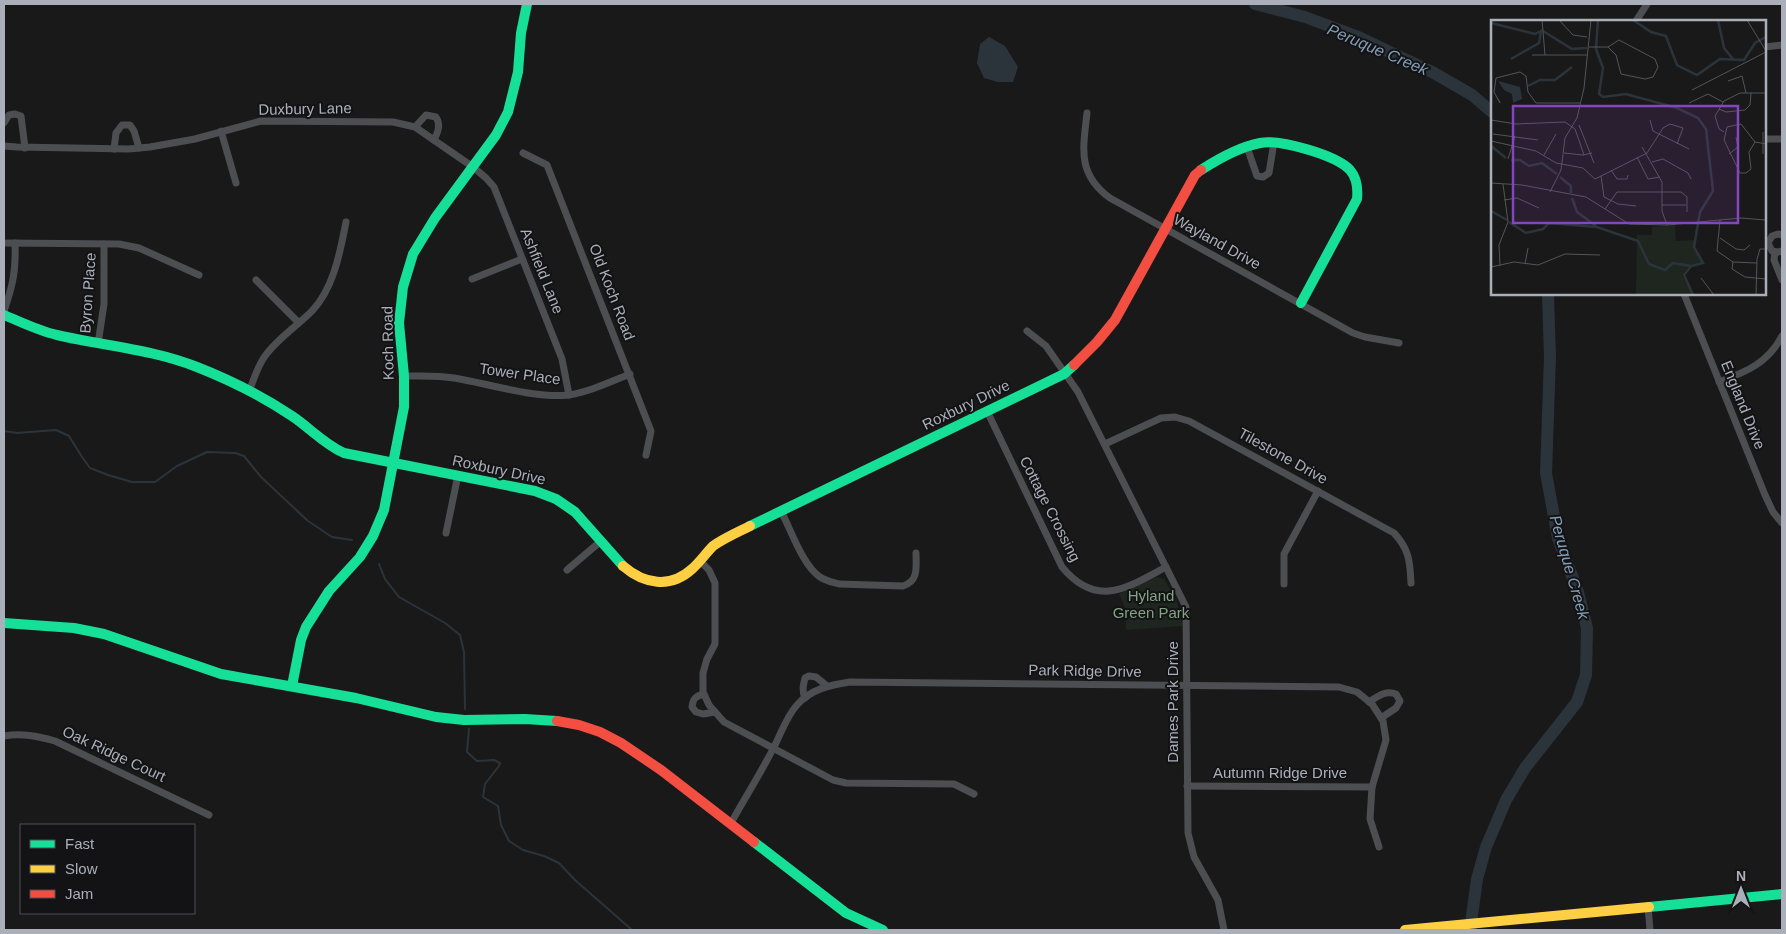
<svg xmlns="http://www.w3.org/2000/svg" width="1786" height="934" font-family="Arial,sans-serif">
<rect width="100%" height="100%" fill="#191919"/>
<path fill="#1f2620" d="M1157,577L1164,579L1176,599L1183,626L1126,630L1125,608L1119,594Z"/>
<path fill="#2c343b" d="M989,37L1005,46L1018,67L1013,82H998L984,78L977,63L980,44Z"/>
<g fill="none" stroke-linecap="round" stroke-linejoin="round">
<g stroke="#2c343b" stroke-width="2">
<path d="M4,431L17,433L56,430L69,436L82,457L90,468L108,475L132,482H155L177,466L207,452L235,453L244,456L261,477L308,521L332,537L352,540"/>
<path d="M379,564L385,579L399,597L445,623L460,635L464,652L465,709"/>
<path d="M469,729L467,752L477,761L494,760L500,763L499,766L485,784L483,797L498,806L501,825L509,841L523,850L544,856L559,863L575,880L632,930"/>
</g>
<g stroke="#2c343b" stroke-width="12">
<path d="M1255,4L1305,17L1356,36L1434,73L1472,95L1492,112"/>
<path d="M1470,930L1477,879L1486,847L1506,800L1525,768L1577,702L1586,675L1587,628L1578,592L1558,538L1546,473L1550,357L1548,294"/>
</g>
<g stroke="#4d4e52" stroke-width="7">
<path d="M1636,21L1647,4"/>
<path d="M1765,47L1782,45"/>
<path d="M1087,113C1083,149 1077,174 1110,198L1353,333L1365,337L1399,343"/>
<path d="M4,123L9,115L15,114L21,116L25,148"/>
<path d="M415,127L426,115L436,117C441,125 438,132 434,140"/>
<path d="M221,131L236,183"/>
<path d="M1765,139H1782"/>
<path d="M4,146L17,147L129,149L150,147L195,139L261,121L393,122L415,127L473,167L486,178L494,187L562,359L569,395"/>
<path d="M1247,147L1257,176L1263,177L1269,173L1274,142"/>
<path d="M114,149L116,133L122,125H130L134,131L139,148"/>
<path d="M523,153L547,165L651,431L646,455"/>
<path d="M1782,235L1778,234L1772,236L1768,243L1772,251L1778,252L1782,251"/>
<path d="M4,243L119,244L139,248L199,275"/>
<path d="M1775,252L1774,260L1782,280"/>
<path d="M472,279L522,259"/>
<path d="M256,280L298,322"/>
<path d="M1684,294L1765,495L1773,512L1782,523"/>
<path d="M4,311C13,285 16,271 15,243"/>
<path d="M1027,331L1046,346L1078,392L1186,607L1188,833L1194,857L1218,900L1224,930"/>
<path d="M98,344L104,304V244"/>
<path d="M404,376C421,376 437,375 454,378C486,383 536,399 568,395C589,392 610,382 630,374"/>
<path d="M1719,382C1746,372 1768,363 1782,336"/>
<path d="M249,391C254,380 257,367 265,356C277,339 297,326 312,311C334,288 340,252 346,222"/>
<path d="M987,411L1062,567C1097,609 1127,588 1166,567"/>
<path d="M1105,444L1161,418L1175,417L1189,421L1394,533C1409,549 1410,561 1411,583"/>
<path d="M781,511C791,530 803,566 820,577C826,581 832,582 839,584L903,586C919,581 916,567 916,553"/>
<path d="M446,533L458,475"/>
<path d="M700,561L709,570L715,583V644L707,659L703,673V692L709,705L724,722L833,780L846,783L954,784L974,794"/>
<path d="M567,570L601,541"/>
<path d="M1284,584V554L1318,491"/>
<path d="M704,694C696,696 693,698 692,707L696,712L703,714L715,712"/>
<path d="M805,698C802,691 803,686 805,678L809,676L816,677L827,686"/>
<path d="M1369,702C1378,696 1386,690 1396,694L1400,701L1396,708L1381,718"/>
<path d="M4,736C22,733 37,736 55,741L209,815"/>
<path d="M1187,786L1372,787"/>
<path d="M731,823C745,798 760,774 773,749C781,734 786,717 797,705C811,689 830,685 850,682L1339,687L1357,692L1372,704L1383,721L1386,740L1372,787L1370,819L1379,847"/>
<path d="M1648,906L1650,930"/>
</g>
<g stroke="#16e098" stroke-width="10">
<path d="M1201,170C1218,159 1239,147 1260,143C1280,139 1336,155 1350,170C1357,178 1358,189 1357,199L1301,303"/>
<path d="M4,315C21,322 39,331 57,335C104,346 152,349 197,367C230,380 262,396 292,416C310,428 324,444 344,453L535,491L556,499L575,512L623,566"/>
<path d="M750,526L1064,374L1074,365"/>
<path d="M4,623L74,628L104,634L221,674L356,698L436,717L464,720L525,719L557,721"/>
<path d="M292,686L301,640L306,627L329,591L360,557L373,536L384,510L404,407V376L399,323L403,287L413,254L435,218L496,135L508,112L518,72L521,33L527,4"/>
<path d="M754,842L846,913L883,930"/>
<path d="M1649,907L1782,894"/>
</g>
<g stroke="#ffcf43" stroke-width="10">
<path d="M623,566C644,584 670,589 692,569C700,562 706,553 713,546C724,538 738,532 750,526"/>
<path d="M1405,930L1649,907"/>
</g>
<g stroke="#f24e42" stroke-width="10">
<path d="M1074,365L1097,342L1115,320L1195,175L1201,170"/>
<path d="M557,721L579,725L600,732L621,743L661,770L754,842"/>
</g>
</g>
<g text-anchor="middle" stroke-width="4" stroke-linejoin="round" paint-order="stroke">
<g font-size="15" fill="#aaafb9" stroke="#131315">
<text transform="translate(305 109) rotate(-1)" y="5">Duxbury Lane</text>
<text transform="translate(1217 242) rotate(29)" y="5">Wayland Drive</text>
<text transform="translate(542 271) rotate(68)" y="5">Ashfield Lane</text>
<text transform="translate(612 292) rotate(69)" y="5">Old Koch Road</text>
<text transform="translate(88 293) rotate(-86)" y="5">Byron Place</text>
<text transform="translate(388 343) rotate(-91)" y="5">Koch Road</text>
<text transform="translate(520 374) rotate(8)" y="5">Tower Place</text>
<text transform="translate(966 405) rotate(-26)" y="5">Roxbury Drive</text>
<text transform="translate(1743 405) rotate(68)" y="5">England Drive</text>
<text transform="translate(1283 456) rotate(29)" y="5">Tilestone Drive</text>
<text transform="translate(499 470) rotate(12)" y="5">Roxbury Drive</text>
<text transform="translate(1050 509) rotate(63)" y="5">Cottage Crossing</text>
<text transform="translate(1085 671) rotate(1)" y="5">Park Ridge Drive</text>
<text transform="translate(1173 702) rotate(-90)" y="5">Dames Park Drive</text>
<text transform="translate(114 754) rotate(25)" y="5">Oak Ridge Court</text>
<text x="1280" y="778">Autumn Ridge Drive</text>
</g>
<g font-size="15" fill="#82a483" stroke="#131315">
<text x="1151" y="601">Hyland<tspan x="1151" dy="17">Green Park</tspan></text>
</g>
<g font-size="16" font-style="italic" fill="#829db4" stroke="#131315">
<text transform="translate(1378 49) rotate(23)" y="6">Peruque Creek</text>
<text transform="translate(1570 567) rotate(74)" y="6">Peruque Creek</text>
</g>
</g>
<g transform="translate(1491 20)">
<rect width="275" height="275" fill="#191919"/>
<path d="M184,205L185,221L204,220V227L211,238L210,245H198L191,255L202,275H145L146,215H161V207Z" fill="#1f2620"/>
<path d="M7,61L29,67L31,79L22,83L21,74L13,70Z" fill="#2c343b"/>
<path fill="none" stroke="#2c343b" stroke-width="2.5" d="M107,0L105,29L112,48L108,74L112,77L135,74L186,88L207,98L215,109L222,171L209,192L203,227L212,243L200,246L193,255L202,275M142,0L160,12L175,16L186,45L206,55L229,39L253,40L264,23L275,17M227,0L233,28L242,39M0,3L44,14L50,11L48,23L20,39M52,11L81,29L96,28M37,66L49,60H64L81,47M0,126L15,138M20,140H29L38,146L51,143L66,154M69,157L80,166V173M81,178L86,192L105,206M0,191L16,200M18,202L35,213L52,209L58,203L106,207L147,221L158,244L174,250L182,243L200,246"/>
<path fill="none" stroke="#535559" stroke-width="1" d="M51,0L54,35M68,0L82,15L96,17M256,0L275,31M128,20L164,39L167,47L162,57L154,59L130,54L125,35L117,27ZM98,27H117M41,35H96M237,61L251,56L255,73M201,70L275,32M7,79L9,83L3,72L5,58L29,52L35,56L37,72L45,83H89M198,83L217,74L232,82M228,89L235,92L254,90L259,85L260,73M0,100L25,104L74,102L84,109L93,135M159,100L162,111L198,129M88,105L103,143M233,112L228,109L224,96L233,81L249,73H275M2,114L47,120M0,121L45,131L65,143L92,148L104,159L156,133L172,108L179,104L192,108L186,124M264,122L258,132L260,149L255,153H249L233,120L236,107L250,104L264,122L275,124M151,127L171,162V191L176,205M73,133L92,135L101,133M238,134L247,127L245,117M272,134V112M53,135L65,114M146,137L157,159L169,157M17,139L24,116M161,142L172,139L197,153L200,159M120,150L126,159H136L137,155M110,156L113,177L127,184L145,186M0,163L31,165L95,177L138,204L176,205L250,198L275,200M59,172L70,150L74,118L86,98L93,68L100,0M13,180L26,178L48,188M171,185H195M114,189L126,172H190L196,177V192M229,200L226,231L242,242L266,243M229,218L245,229L253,230L259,225M242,242L241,249L254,257L275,259M34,244L37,228M9,246L8,225L17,202L12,164M0,247L23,242L47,245L74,234L109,235M210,258L223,275M265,275L266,239L269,229H275"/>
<path fill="#8446be" fill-opacity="0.15" stroke="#8446be" stroke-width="2.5" d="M22,86H247V203H22Z"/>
<rect width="275" height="275" fill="none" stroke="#aaafb9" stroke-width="2.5"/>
</g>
<rect width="1786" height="934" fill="none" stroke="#aaafb9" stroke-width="10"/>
<rect x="20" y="824" width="175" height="90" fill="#131315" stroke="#4f5157"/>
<rect x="30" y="840" width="25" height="8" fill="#16e098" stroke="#4f5157"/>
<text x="65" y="849" font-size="15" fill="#aaafb9">Fast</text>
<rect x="30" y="865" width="25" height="8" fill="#ffcf43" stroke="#4f5157"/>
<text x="65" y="874" font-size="15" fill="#aaafb9">Slow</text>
<rect x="30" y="890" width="25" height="8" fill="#f24e42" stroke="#4f5157"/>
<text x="65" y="899" font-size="15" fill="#aaafb9">Jam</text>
<g transform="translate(1741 889)" stroke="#131315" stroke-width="4" paint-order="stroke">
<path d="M0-4L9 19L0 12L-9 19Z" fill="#aaafb9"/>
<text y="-8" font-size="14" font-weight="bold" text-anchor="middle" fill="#aaafb9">N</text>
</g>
</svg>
